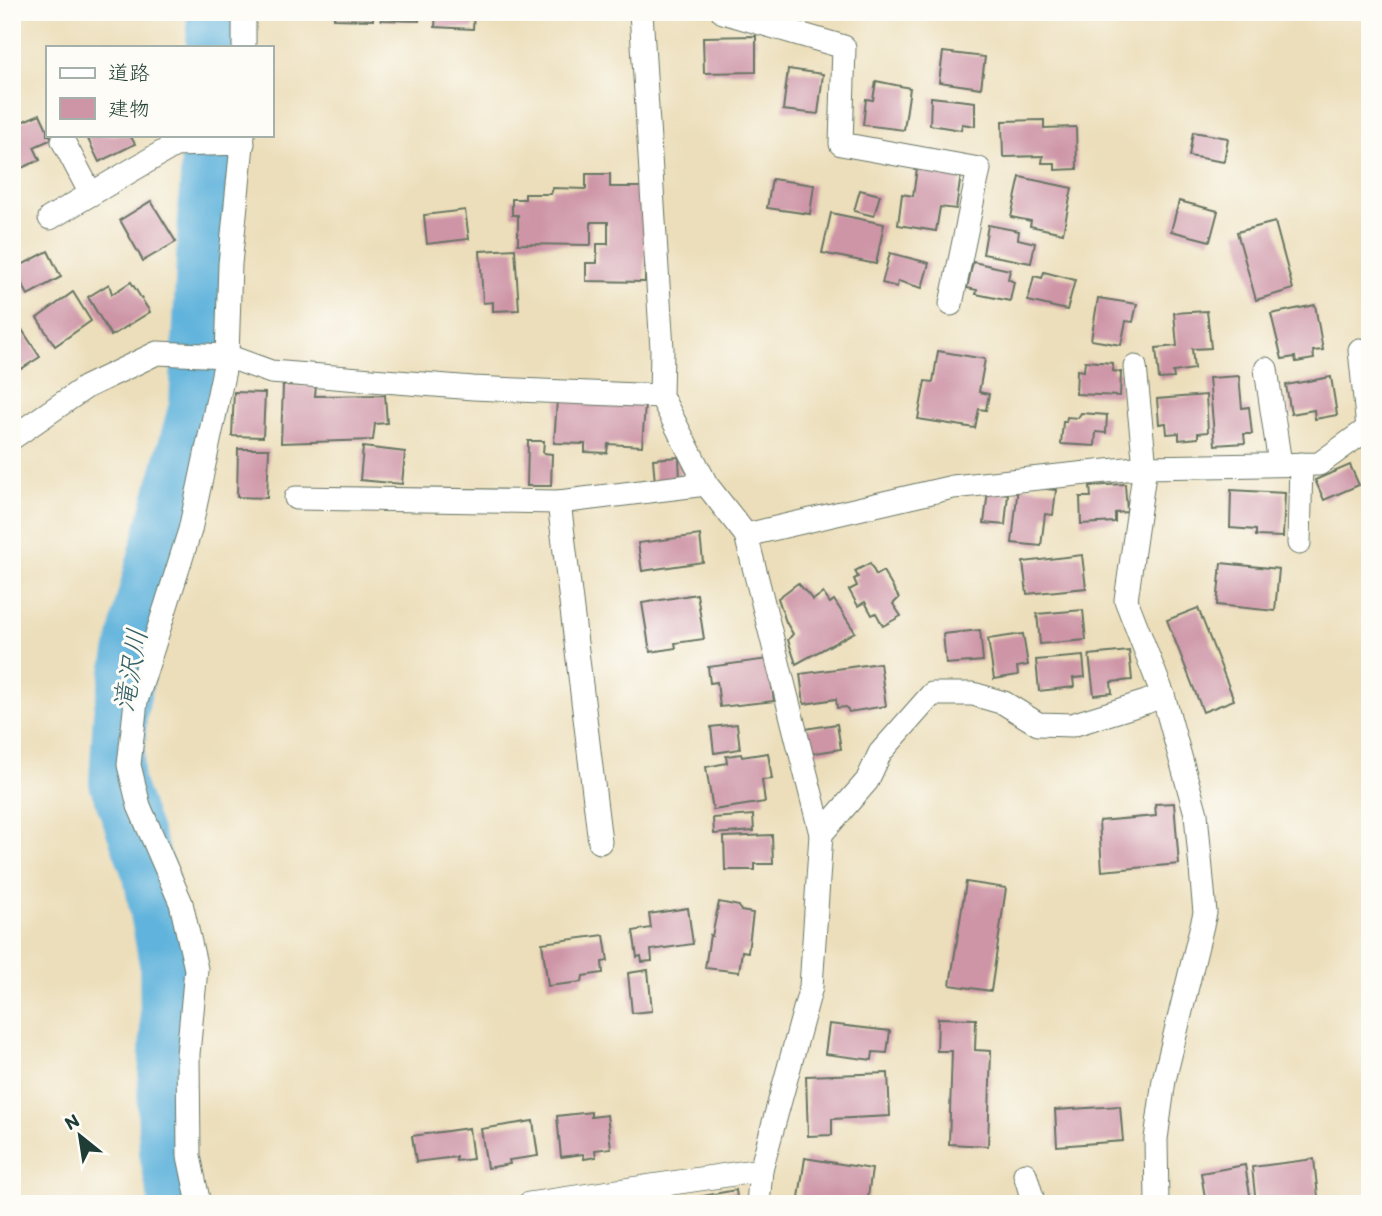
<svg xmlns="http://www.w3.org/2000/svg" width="1382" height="1216" font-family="Itim,'Klee One',sans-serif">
<rect width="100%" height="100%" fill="#fdfcf7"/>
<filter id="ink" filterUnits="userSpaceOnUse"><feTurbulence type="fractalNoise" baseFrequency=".0143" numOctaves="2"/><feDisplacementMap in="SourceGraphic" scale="14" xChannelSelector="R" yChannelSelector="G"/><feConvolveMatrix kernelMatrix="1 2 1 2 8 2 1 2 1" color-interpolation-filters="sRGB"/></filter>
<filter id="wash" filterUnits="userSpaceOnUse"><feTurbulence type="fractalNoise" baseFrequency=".00686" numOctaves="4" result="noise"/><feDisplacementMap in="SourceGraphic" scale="28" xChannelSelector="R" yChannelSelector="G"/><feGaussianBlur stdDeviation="1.57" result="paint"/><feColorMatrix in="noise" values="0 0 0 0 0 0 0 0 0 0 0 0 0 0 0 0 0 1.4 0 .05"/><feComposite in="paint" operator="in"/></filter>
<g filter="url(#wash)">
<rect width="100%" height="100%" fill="#ecdeba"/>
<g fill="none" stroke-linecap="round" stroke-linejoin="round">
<g stroke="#61b3dc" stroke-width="54">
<path d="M213,47L214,12"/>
<path d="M176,1204L166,1152L164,1106L167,1033L166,962L150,875L116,782L120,714L142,605L196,406L209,135"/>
</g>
</g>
<g id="blocks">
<g fill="#ce95a7">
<path d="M335,12H373V20L334,19Z"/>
<path d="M381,12H419V21L381,20Z"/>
<path d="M436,12H474L473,29L435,27Z"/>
<path d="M756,36V72L704,73L703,37Z"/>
<path d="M943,52L985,57L981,88L939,82Z"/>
<path d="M788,69L823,74L818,114L783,110Z"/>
<path d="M876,81L910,88L904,130L863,125L866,99L873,100Z"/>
<path d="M931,97L975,102V126L962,124L961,130L930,125Z"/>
<path d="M40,114L47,129V135H50L52,139L34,147L40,160L17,170L12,159V126Z"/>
<path d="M1044,120V128L1076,127L1077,169L1055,170V163H1042L1043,156L1003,157L1002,121Z"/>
<path d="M1193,132L1228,138L1224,162L1189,156Z"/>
<path d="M86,135H130L135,144L99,162Z"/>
<path d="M917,168L961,175L956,209L940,207L936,231L898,225L902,194L913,196Z"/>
<path d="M586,174H610V187H646L645,282L586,281V263H597V244H608V222H591V245L518,244V215H512V199H525V194H551L553,188L586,189Z"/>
<path d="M1020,177L1072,188L1063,233L1030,226L1031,221L1011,217Z"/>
<path d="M772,179L814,185L810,214L767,208Z"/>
<path d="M860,190L880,195L874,216L854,211Z"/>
<path d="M151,201L176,242L143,261L120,220Z"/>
<path d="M1179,201L1218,211L1210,241L1171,231Z"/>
<path d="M465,210L469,239L427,244L424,215Z"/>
<path d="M831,213L884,224L876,264L822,253Z"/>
<path d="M1275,222L1293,289L1256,300L1237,232Z"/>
<path d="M988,225L1019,231L1018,239L1035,243L1031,263L983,254Z"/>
<path d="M515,249L519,310L493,311V302L483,303L480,251Z"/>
<path d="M48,251L61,277L28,295L14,269Z"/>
<path d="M890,253L929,263L922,288L898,281L897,287L882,283Z"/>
<path d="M973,262L1010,270L1008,279L1014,282L1010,301L976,294L977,290L967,288Z"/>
<path d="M1044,272L1075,280L1067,310L1028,301L1034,276L1042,278Z"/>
<path d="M131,282L150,312L111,336L88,297L109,284L112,294Z"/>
<path d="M73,292L91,321L55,346L37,318Z"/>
<path d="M1098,298L1137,304L1133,322L1126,321L1121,345L1091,340Z"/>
<path d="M1315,305L1323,350L1313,351L1314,359L1296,362L1295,357L1282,359L1271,314Z"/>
<path d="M1207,311L1211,348L1192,349L1194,369L1173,372L1174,378L1159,379L1156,348L1177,346L1174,313Z"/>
<path d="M19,325L40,357L21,369L12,361V330Z"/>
<path d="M938,351L985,359L979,392L989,394L986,410L979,409L975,428L918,419L925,381L933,382Z"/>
<path d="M1085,361L1113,363V371L1121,372L1120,396L1076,394L1077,370L1084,371Z"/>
<path d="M1239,376L1242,408L1249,407L1252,434H1244L1245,443L1215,445L1209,378Z"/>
<path d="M1331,377L1337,415L1315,419L1314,410L1291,414L1286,385Z"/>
<path d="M283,385L316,386L315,396L385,395L387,423L375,424L373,440L281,443Z"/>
<path d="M234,392L265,393L263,437L232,436Z"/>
<path d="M1206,395L1208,432L1198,433V438L1179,440V433L1167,434L1166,423L1159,424L1157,399Z"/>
<path d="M557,400L645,405L642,446L608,444L607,453L585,452V444L554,443Z"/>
<path d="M1081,413L1107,415L1106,433L1096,432L1095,446L1061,444L1063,422H1066L1067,417L1078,418Z"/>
<path d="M528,441H544L543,453L552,454L551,486H527Z"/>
<path d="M363,447L405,452L402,484L360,480Z"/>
<path d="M238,449H269L267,498L237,497Z"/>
<path d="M679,457L680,481L655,483L653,459Z"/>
<path d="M1350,465L1359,485L1324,500L1315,480Z"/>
<path d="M1125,484L1127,512L1115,513V522L1081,524L1080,497H1091L1090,486Z"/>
<path d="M1018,486L1056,490L1053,515L1045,514L1041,546L1012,543Z"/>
<path d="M1231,490L1285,493L1283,537L1256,536V530L1230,528Z"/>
<path d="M988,491L1008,494L1005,525L984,523Z"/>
<path d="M700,535L703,562L642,571L638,543Z"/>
<path d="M1082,555L1086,588L1027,594L1023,562Z"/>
<path d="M870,563L876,575L883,571L899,598L893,604L901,616L883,626L876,613L872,615L865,602L858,606L849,590L857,586L854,579L858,577L855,571Z"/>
<path d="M1221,563L1279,569L1275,611L1217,605Z"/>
<path d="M798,583L813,600L823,593L830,603L834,600L855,632L796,664L788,640L793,634L786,622L778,598Z"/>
<path d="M697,594L704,639L675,643L676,648L650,652L642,603Z"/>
<path d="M1198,608L1234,700L1203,712L1167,620Z"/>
<path d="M1083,610L1086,640L1040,644L1037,614Z"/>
<path d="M980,630L983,661L946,664L943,634Z"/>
<path d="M1023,634L1028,665L1017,667L1018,675L994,679L988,639Z"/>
<path d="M1129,651L1132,680L1111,682L1112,693L1094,695L1089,655Z"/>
<path d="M1083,656L1085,677L1073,678L1074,687L1039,691L1036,660Z"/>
<path d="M768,659L774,701L720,707L717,682L710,683L708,667Z"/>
<path d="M880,663L886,706L849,712L846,707L837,708L836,699L804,704L800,674Z"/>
<path d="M737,724L740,749L714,753L711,727Z"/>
<path d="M837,724L841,749L808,754L805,729Z"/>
<path d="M768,753L772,779L762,780L765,802L713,810L706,767L727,763L726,756L741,754L742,757Z"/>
<path d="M1174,803L1179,864L1102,871L1099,821L1156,816L1155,804Z"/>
<path d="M753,815L754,831L714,834L713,818Z"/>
<path d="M772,835L773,864H755V870H725L724,837Z"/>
<path d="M966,882L1006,888L991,991L950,985Z"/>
<path d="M719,902L739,906L741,911L753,913L748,952L742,951L739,972L705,968L710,935L712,936Z"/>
<path d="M688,908L693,944L651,950L652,961L642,962L641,956L637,957L633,931L651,928L649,914Z"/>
<path d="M604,935L608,961L602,962L603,973L583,976L582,982L548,986L542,943Z"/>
<path d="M648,970L652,1011L632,1013L628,973Z"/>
<path d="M938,1018L976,1019L975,1050L991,1051L988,1146L949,1144L952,1051H937Z"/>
<path d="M829,1024L890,1031L887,1053L873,1052L872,1060L825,1054Z"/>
<path d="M888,1073L890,1116L832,1119V1135L808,1136L806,1076Z"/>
<path d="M1120,1106L1123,1141L1057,1146L1055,1110Z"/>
<path d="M591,1112V1117L607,1115L611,1148L595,1150L596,1157L584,1159L583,1154L561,1157L557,1116Z"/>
<path d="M533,1121L538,1156L509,1160L510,1164L487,1168L481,1129Z"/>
<path d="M469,1128L473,1159L456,1161V1157L416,1162L412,1136Z"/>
<path d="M805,1158L872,1169L867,1204H798Z"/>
<path d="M1314,1159L1318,1197L1256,1204L1252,1167Z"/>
<path d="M1245,1165L1251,1201L1238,1204H1206L1201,1173Z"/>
<path d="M736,1190L738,1204H677L676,1201Z"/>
</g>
</g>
</g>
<g filter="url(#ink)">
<use href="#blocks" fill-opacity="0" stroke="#677563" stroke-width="2"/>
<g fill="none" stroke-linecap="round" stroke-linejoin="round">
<defs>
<g id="minor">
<path d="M641,12L662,349L661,396L706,484L746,535L821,834L811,987L761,1170L758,1204"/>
<path d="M723,12L844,47L841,144L979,169L951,304"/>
<path d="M244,47V12"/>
<path d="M63,141L91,194"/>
<path d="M50,218L175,145L243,143"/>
<path d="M1360,350L1368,428"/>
<path d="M1135,367L1145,467L1126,600L1163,695L1196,814L1205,913L1164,1080L1156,1139L1157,1204"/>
<path d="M1266,369L1280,464"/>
<path d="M12,438L86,387L157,353L227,356L271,372L473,388L661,396"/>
<path d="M296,498L559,502L706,484"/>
<path d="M559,502L600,842"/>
<path d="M746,535L953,487L1145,467L1319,464L1370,427"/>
<path d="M1299,543L1301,464"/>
<path d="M821,834L867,781L880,753L932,694H973L1004,703L1038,724L1072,725L1146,702L1163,695"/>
<path d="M1025,1174L1034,1204"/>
<path d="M199,1204L189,1156L188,1054L196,969L181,903L139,806L129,765L136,701L190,530L227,356L230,264L243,135"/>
<path d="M529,1204L761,1170"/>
</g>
</defs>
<use href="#minor" stroke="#677563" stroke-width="25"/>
<use href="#minor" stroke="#fff" stroke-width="23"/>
</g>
</g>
<g text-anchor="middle" stroke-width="6" stroke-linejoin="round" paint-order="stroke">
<g font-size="28" font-style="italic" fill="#336066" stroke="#fdfcf7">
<text transform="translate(130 670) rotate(-80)" y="10">滝沢川</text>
</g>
</g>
<rect width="1382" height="1216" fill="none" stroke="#fdfcf7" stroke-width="42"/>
<rect x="46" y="46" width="228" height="91" fill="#fdfcf7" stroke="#a4b0a9" stroke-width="2"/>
<rect x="60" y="68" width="35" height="10" fill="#ffffff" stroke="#a4b0a9" stroke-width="2"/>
<text x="108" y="80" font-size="21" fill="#1f3d34">道路</text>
<rect x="60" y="98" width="35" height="21" fill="#ce95a7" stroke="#a4b0a9" stroke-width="2"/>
<text x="108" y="116" font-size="21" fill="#1f3d34">建物</text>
<g transform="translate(80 1136) rotate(330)" stroke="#fdfcf7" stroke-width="5" paint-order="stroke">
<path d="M0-5L12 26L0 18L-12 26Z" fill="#1f3d34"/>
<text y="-10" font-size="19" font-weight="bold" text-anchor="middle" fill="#1f3d34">N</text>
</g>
</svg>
